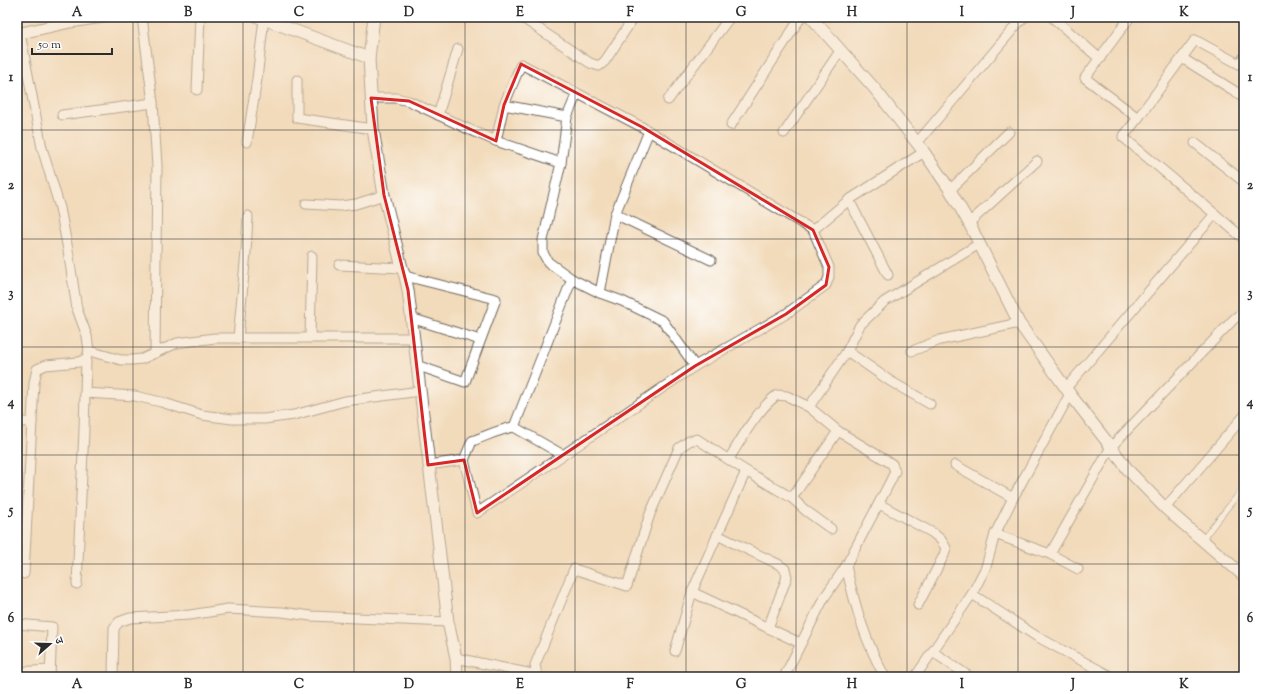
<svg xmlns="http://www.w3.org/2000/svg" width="1261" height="694" font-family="'Sorts Mill Goudy','Noto Serif Devanagari',serif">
<rect width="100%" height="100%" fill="#fff"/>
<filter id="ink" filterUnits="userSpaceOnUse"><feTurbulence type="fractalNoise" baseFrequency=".025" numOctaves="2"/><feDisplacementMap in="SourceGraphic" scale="8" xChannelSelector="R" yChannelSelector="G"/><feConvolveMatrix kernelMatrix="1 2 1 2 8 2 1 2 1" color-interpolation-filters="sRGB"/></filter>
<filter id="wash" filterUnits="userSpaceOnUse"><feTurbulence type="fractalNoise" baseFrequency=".012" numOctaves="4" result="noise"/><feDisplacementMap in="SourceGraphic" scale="16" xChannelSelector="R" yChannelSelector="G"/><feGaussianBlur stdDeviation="0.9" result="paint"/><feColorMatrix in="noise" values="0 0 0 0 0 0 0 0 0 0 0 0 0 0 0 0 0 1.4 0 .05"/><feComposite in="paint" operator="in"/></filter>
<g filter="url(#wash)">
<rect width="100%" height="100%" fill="#f2dbbb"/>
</g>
<g filter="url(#ink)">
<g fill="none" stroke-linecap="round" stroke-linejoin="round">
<defs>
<path id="service" d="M1202,540L1244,487"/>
<g id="minor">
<path d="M142,17L153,103L157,166L155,353"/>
<path d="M521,17L590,63L599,66L605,61L634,17"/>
<path d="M1052,17L1100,59"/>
<path d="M20,33L42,148L60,208L68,250L77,309L87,336L89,351L86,359L79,362L46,365L37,369L34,383L24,574"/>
<path d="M1182,58L1244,97"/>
<path d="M297,80V118L373,129"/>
<path d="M197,90L200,17"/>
<path d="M371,98H396L409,101L468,129L496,141L561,163"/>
<path d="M668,100L730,17"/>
<path d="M62,115L153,103"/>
<path d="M438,115L458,49"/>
<path d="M567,117L577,93"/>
<path d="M1138,118L1195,40L1239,64L1244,57"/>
<path d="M731,125L801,17"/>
<path d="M784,133L840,51"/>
<path d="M496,141L504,105"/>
<path d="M247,142L257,79L264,18"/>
<path d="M917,143L1019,22L1025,17"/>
<path d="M1195,143L1244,182"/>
<path d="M950,190L1009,132"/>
<path d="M849,200L888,275"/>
<path d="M306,204L340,206L356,204L384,195"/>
<path d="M615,214L711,260"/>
<path d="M1215,214L1244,239"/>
<path d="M969,223L1037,161"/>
<path d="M813,230L849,200L924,152"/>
<path d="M339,265L402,268"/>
<path d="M405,276L496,299L465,382L416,365"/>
<path d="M572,279L600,293L615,214L649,131"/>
<path d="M600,293L622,301L663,321L695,366"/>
<path d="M411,318L480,340"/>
<path d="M238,338L246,252L248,216"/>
<path d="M310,338L312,256"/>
<path d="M89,351L121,360H132L142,359L177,343L215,338H413"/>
<path d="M847,351L890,381L930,404"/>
<path d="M912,351L940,340L1019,323"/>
<path d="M1066,388L1215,214L1123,137L1138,118L1085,78L1130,17"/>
<path d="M85,393L135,396L161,402L202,415L232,419H264L294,415L345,401L420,391"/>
<path d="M17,422H32"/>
<path d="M729,459C741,439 758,409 777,395L787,396L809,407"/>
<path d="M464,460L472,441C487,436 499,429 514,427"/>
<path d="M428,465L464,460L477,513L695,366L786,314L826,285L829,277V267L813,230L642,127L521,64L504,105L567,117L561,163L543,240V253L548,262L572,279L514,427L563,455"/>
<path d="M955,465L1013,498"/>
<path d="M792,498L805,510L831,529"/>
<path d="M879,504L933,533L941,540L946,548L944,555L918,605"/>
<path d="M1165,508L1244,416"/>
<path d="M995,534L1050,554"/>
<path d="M717,535L778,564L785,569L787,577L768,628"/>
<path d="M846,566C855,606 865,641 885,677"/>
<path d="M1078,569L1050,554L1111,447L1234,319L1244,311"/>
<path d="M77,584L84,430L86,359"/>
<path d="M692,592L800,643"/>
<path d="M972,594L1036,636L1112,677"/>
<path d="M17,624L52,627L50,677"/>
<path d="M675,651L692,592L746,471L792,498L838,431"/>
<path d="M933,652L970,677"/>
<path d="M456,658L537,675"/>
<path d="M17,672L49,670"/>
<path d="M113,677L114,628L119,622L130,618L190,615L228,609L282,612L311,616L448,622"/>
<path d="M540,677L537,675L535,665L574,569L627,586L650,514L679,448L689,441L697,439L746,471"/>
<path d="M784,677L824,598L846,566L891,480L895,471L892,464L838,431L809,407L847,351L860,325L884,302L979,244"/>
<path d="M915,677L972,594L986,567L995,534L1013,498L1070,394"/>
</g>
<g id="tertiary">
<path d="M258,17L369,58"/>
<path d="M374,17L369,58L373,129L384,195L402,268L405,276L408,290L448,622L456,658L457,677"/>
<path d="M811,17L875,89L924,152L950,190L969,223L1019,323L1070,394L1111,447L1129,471L1165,508L1244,576"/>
<path d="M17,34L70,22L102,17"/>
</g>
</defs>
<use href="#service" stroke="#71695d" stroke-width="6"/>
<use href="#minor" stroke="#71695d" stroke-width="11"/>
<use href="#tertiary" stroke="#71695d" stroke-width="13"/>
<use href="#service" stroke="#fff" stroke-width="4.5"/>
<use href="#minor" stroke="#fff" stroke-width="9"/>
<use href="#tertiary" stroke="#fff" stroke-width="11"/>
</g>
</g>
<path d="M0 0H1261V694H0ZM521,64L642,127L813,230L829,267L826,285L786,314L695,366L477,513L464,460L428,465L408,290L384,195L371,98L409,101L496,141L504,105Z" fill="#f2dbbb" fill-opacity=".55" fill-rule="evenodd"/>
<path fill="none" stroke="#d62828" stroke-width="3" stroke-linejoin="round" d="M521,64L642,127L813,230L829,267L826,285L786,314L695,366L477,513L464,460L428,465L408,290L384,195L371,98L409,101L496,141L504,105Z"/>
<path fill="none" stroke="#2b2b2b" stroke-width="1" stroke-opacity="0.55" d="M133,17V677M243,17V677M354,17V677M465,17V677M575,17V677M686,17V677M796,17V677M907,17V677M1018,17V677M1128,17V677M17,130H1244M17,239H1244M17,347H1244M17,455H1244M17,564H1244"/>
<rect width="1261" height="694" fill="none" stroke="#fff" stroke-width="44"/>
<g transform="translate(50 644) rotate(70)" stroke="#ffffff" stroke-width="3" paint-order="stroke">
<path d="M0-3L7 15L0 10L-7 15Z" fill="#2b2b2b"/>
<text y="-6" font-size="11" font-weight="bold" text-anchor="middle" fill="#2b2b2b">उ</text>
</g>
<path d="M32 48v6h80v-6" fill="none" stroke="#2b2b2b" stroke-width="2"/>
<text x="38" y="48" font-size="12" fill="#2b2b2b" stroke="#ffffff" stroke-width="3" paint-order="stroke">50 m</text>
<rect x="22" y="22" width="1217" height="650" fill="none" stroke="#2b2b2b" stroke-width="1.5"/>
<g font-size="13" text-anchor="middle" font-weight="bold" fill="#2b2b2b">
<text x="77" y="16">A</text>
<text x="188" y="16">B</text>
<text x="299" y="16">C</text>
<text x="409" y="16">D</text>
<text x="520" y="16">E</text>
<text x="630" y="16">F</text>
<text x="741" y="16">G</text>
<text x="852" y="16">H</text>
<text x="962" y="16">I</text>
<text x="1073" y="16">J</text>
<text x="1184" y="16">K</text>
<text x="11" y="81">1</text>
<text x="1250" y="81">1</text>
<text x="11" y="189">2</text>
<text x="1250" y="189">2</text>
<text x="11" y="297">3</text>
<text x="1250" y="297">3</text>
<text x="11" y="406">4</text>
<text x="1250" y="406">4</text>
<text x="11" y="514">5</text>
<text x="1250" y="514">5</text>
<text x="11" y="622">6</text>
<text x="1250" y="622">6</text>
<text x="77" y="688">A</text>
<text x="188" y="688">B</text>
<text x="299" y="688">C</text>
<text x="409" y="688">D</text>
<text x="520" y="688">E</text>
<text x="630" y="688">F</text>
<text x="741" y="688">G</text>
<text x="852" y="688">H</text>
<text x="962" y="688">I</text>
<text x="1073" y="688">J</text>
<text x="1184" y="688">K</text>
</g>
</svg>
